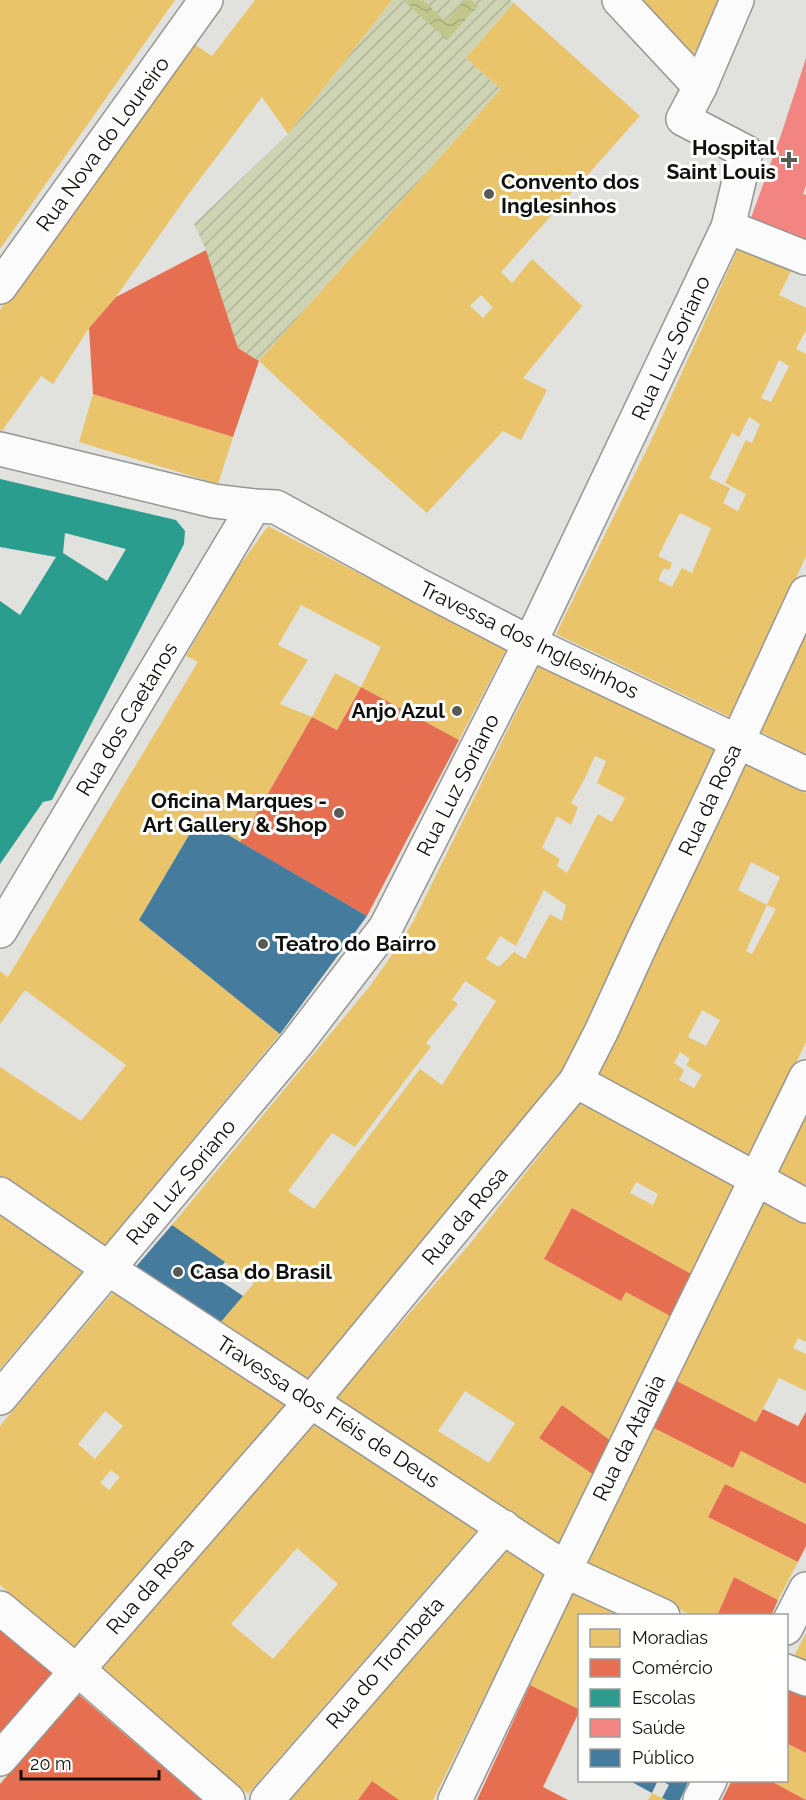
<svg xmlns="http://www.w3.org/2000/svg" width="806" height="1800" font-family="Raleway,sans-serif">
<defs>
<pattern id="garden-furrows" width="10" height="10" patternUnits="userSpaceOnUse" patternTransform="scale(1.5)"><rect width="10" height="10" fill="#ced3b3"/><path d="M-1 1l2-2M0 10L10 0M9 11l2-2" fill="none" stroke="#b0b499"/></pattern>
<pattern id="water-waves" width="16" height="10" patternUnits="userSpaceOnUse" patternTransform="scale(1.5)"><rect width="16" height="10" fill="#c1c78c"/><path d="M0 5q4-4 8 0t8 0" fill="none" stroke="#a5aa78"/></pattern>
</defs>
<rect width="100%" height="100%" fill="#e1e2dd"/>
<path fill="url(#garden-furrows)" d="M392,0H510L514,3L466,58L501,89L259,361L238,348L206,250L194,224L288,134Z"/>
<path fill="url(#water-waves)" d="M408,0H423L446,22L465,0H471L478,6L447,40L405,2Z"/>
<g fill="#e9c46a" fill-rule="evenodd">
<path d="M0,0H175L0,249Z"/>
<path d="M255,0H392L288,134L262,97L187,196L116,297L89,328L53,384L41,376L2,431L0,430V310L39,251L188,40L212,56Z"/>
<path d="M639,0H724L691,59Z"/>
<path d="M514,3L640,116L501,272L512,283L532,259L582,306L523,378L547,390L521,440L503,431L427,513L320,418L259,361L501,89L466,58ZM481,295L493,307L483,318L470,306Z"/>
<path d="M742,240L794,265L779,295L806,308V332H805L796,349L806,354V556L732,718L556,634L650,443ZM779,360L789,366L771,402L761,398ZM749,417L760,424L752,443L746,440L725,483L746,494L738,511L723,503L730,488L709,478L732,433L739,437ZM680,513L711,528L692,573L682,568L672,587L658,580L664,568L669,570L672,563L658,556Z"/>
<path d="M93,394L233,437L218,484L79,442Z"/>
<path d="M268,526L506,650L459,740L361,687L381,647L301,605L278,645L308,660L280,704L312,717L240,842L199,818L139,920L280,1034L103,1248L0,1177V1067L81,1121L126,1065L25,990L0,1024V971L8,977L198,662L186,656L237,569Z"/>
<path d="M806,633V754L759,731Z"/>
<path d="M539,666L717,750L580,1049L514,1134L306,1381L219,1324L254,1283L172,1225L370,986L399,945L414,920ZM595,756L606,761L597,783L625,798L612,822L598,814L567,873L557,866L560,859L542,848L557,816L571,825L578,807L571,803L585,778ZM544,890L566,905L562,921L550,914L525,959L514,952L499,967L486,959L500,936L516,946ZM465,981L496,1001L442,1085L420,1069L314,1209L288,1191L332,1133L355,1147L416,1066L431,1047L426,1043L458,1004L452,1000Z"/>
<path d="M335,673L361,687L337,730L312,717Z"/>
<path d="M744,763L806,793V1042L749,1161L595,1074ZM751,862L780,877L767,905L776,909L752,954L746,951L767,905L738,890ZM702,1010L720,1020L706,1046L688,1037ZM680,1052L690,1059L686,1065L702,1075L694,1088L679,1080L684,1070L674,1063Z"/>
<path d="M582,1101L738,1184L693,1275L572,1208L544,1259L621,1301L626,1292L672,1317L611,1441L562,1405L539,1438L594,1475L558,1547L334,1400L469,1245ZM636,1182L658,1194L653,1205L630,1193ZM465,1391L515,1423L489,1463L438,1431Z"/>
<path d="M806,1111V1193L774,1176Z"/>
<path d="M763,1197L806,1220V1342L798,1338L793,1348L806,1354V1391L779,1378L756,1422L673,1379Z"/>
<path d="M0,1212L84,1270L0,1369Z"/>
<path d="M115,1290L288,1403L75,1648L0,1585V1426ZM105,1411L123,1426L95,1459L78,1444ZM111,1470L120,1477L109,1490L100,1483Z"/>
<path d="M316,1421L480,1527L248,1794L102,1667ZM297,1548L338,1584L273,1659L231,1624Z"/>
<path d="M650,1426L733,1468L741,1451L806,1484V1524L725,1484L708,1517L798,1562L778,1600L734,1577L717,1616H693L585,1566Z"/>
<path d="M510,1547L547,1571L433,1800H399L372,1781L358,1800H290Z"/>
<path d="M574,1589L634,1616H580L579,1710L530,1685Z"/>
<path d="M806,1633V1666L792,1660Z"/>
<path d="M786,1743L806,1753V1800L769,1780H786Z"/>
<path d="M652,1793L662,1798L667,1800H648Z"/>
</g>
<g fill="#e76f51">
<path d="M206,250L238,348L259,361L233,437L93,394L89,328L116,297Z"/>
<path d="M361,687L459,740L367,916L240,842L312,717L337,730Z"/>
<path d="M572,1208L693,1275L672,1317L626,1292L621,1301L544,1259Z"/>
<path d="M673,1379L756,1422L763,1409L798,1426L806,1412V1484L741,1451L733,1468L650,1426Z"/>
<path d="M562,1405L611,1441L594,1475L539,1438Z"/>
<path d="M725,1484L806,1524V1546L798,1562L708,1517Z"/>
<path d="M734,1577L778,1600L771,1616H717Z"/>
<path d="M0,1629L53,1673L0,1734Z"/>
<path d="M786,1684L806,1693V1753L786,1743Z"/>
<path d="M530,1685L580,1710L543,1787L568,1800H477Z"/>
<path d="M78,1694L201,1800H0V1784Z"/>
<path d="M732,1780H769L806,1800H722Z"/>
<path d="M372,1781L399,1800H358Z"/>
</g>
<path fill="#2a9d8f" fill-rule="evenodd" d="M0,479L176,520L185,531L184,544L52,800L43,802L0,864V601L20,615L56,557L0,547ZM65,533L126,549L107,581L63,553Z"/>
<path fill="#f28482" d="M806,58V185L803,194L806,195V253L747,229L781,135Z"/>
<g fill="#457b9d">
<path d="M199,818L367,916L280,1034L139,920Z"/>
<path d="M172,1225L225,1262L213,1276L243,1296L219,1324L134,1269Z"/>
<path d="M628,1780H658L652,1793Z"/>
<path d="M660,1780H689L680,1800H667L662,1798L669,1785Z"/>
</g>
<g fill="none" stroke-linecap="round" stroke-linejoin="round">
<defs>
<g id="minor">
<path d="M619,0L700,87"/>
<path d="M728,227L806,258"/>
<path d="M0,287L206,0"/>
<path d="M0,449L214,501L254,506L276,507L422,587L530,643L806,774"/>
<path d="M0,931L254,506"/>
<path d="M576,1081L806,1206"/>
<path d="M0,1194L109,1269L580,1578L663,1616"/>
<path d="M0,1398L297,1043L386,927L530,643L728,227L746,152L683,119L700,87L737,0"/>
<path d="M0,1608L64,1661L90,1680L228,1800"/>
<path d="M786,1628L806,1589"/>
<path d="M786,1671L806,1679"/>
<path d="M0,1759L321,1390L576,1081L602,1030L644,938L714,792L806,593"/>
<path d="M267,1800L504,1527"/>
<path d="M455,1800L566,1568L806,1077"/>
<path d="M700,1800L710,1780"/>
</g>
</defs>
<use href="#minor" stroke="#969693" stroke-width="36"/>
<use href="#minor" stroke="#fafbfa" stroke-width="33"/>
</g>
<g fill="#595a56" stroke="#fffffe" stroke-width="2">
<path d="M786 151h6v6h6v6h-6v6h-6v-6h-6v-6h6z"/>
<circle cx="489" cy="194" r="6"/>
<circle cx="457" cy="711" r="6"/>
<circle cx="339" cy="813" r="6"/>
<circle cx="263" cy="944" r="6"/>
<circle cx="178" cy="1272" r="6"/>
</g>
<g text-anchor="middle" stroke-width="6" stroke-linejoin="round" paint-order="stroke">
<g font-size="21" fill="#10100e" stroke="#fffffe">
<text transform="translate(103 144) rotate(-54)" y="7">Rua Nova do Loureiro</text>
<text transform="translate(671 348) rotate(-65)" y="7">Rua Luz Soriano</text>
<text transform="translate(529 640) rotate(26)" y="7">Travessa dos Inglesinhos</text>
<text transform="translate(127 719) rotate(-59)" y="7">Rua dos Caetanos</text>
<text transform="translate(458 785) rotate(-63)" y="7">Rua Luz Soriano</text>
<text transform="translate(710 800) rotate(-65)" y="7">Rua da Rosa</text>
<text transform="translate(181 1182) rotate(-50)" y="7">Rua Luz Soriano</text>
<text transform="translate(465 1216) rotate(-50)" y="7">Rua da Rosa</text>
<text transform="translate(328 1412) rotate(33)" y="7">Travessa dos Fiéis de Deus</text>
<text transform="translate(629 1438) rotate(-64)" y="7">Rua da Atalaia</text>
<text transform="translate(150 1586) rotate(-49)" y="7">Rua da Rosa</text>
<text transform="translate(385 1663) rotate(-49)" y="7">Rua do Trombeta</text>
</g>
<g font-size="21" font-weight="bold" fill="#10100e" stroke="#fffffe" text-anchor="end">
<text x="776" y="155">Hospital<tspan x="776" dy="24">Saint Louis</tspan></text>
<text x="501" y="189" text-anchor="start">Convento dos<tspan x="501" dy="24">Inglesinhos</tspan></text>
<text x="445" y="718">Anjo Azul</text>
<text x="327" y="808">Oficina Marques -<tspan x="327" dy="24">Art Gallery &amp; Shop</tspan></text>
<text x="275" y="951" text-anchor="start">Teatro do Bairro</text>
<text x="190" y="1279" text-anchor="start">Casa do Brasil</text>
</g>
</g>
<rect x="578" y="1614" width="210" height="168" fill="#fffffe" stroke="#9f9f9e" stroke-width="1.5"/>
<rect x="590" y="1629" width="30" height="18" fill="#e9c46a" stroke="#9f9f9e" stroke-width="1.5"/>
<text x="632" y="1644" font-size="18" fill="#10100e">Moradias</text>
<rect x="590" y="1659" width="30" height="18" fill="#e76f51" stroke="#9f9f9e" stroke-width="1.5"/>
<text x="632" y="1674" font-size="18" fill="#10100e">Comércio</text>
<rect x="590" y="1689" width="30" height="18" fill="#2a9d8f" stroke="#9f9f9e" stroke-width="1.5"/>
<text x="632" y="1704" font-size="18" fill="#10100e">Escolas</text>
<rect x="590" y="1719" width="30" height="18" fill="#f28482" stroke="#9f9f9e" stroke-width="1.5"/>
<text x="632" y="1734" font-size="18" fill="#10100e">Saúde</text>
<rect x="590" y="1749" width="30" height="18" fill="#457b9d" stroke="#9f9f9e" stroke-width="1.5"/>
<text x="632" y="1764" font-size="18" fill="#10100e">Público</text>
<path d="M21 1770v9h138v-9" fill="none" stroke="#10100e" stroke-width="3"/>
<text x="30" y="1770" font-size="18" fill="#10100e" stroke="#fffffe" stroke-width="4.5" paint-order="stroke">20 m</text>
</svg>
